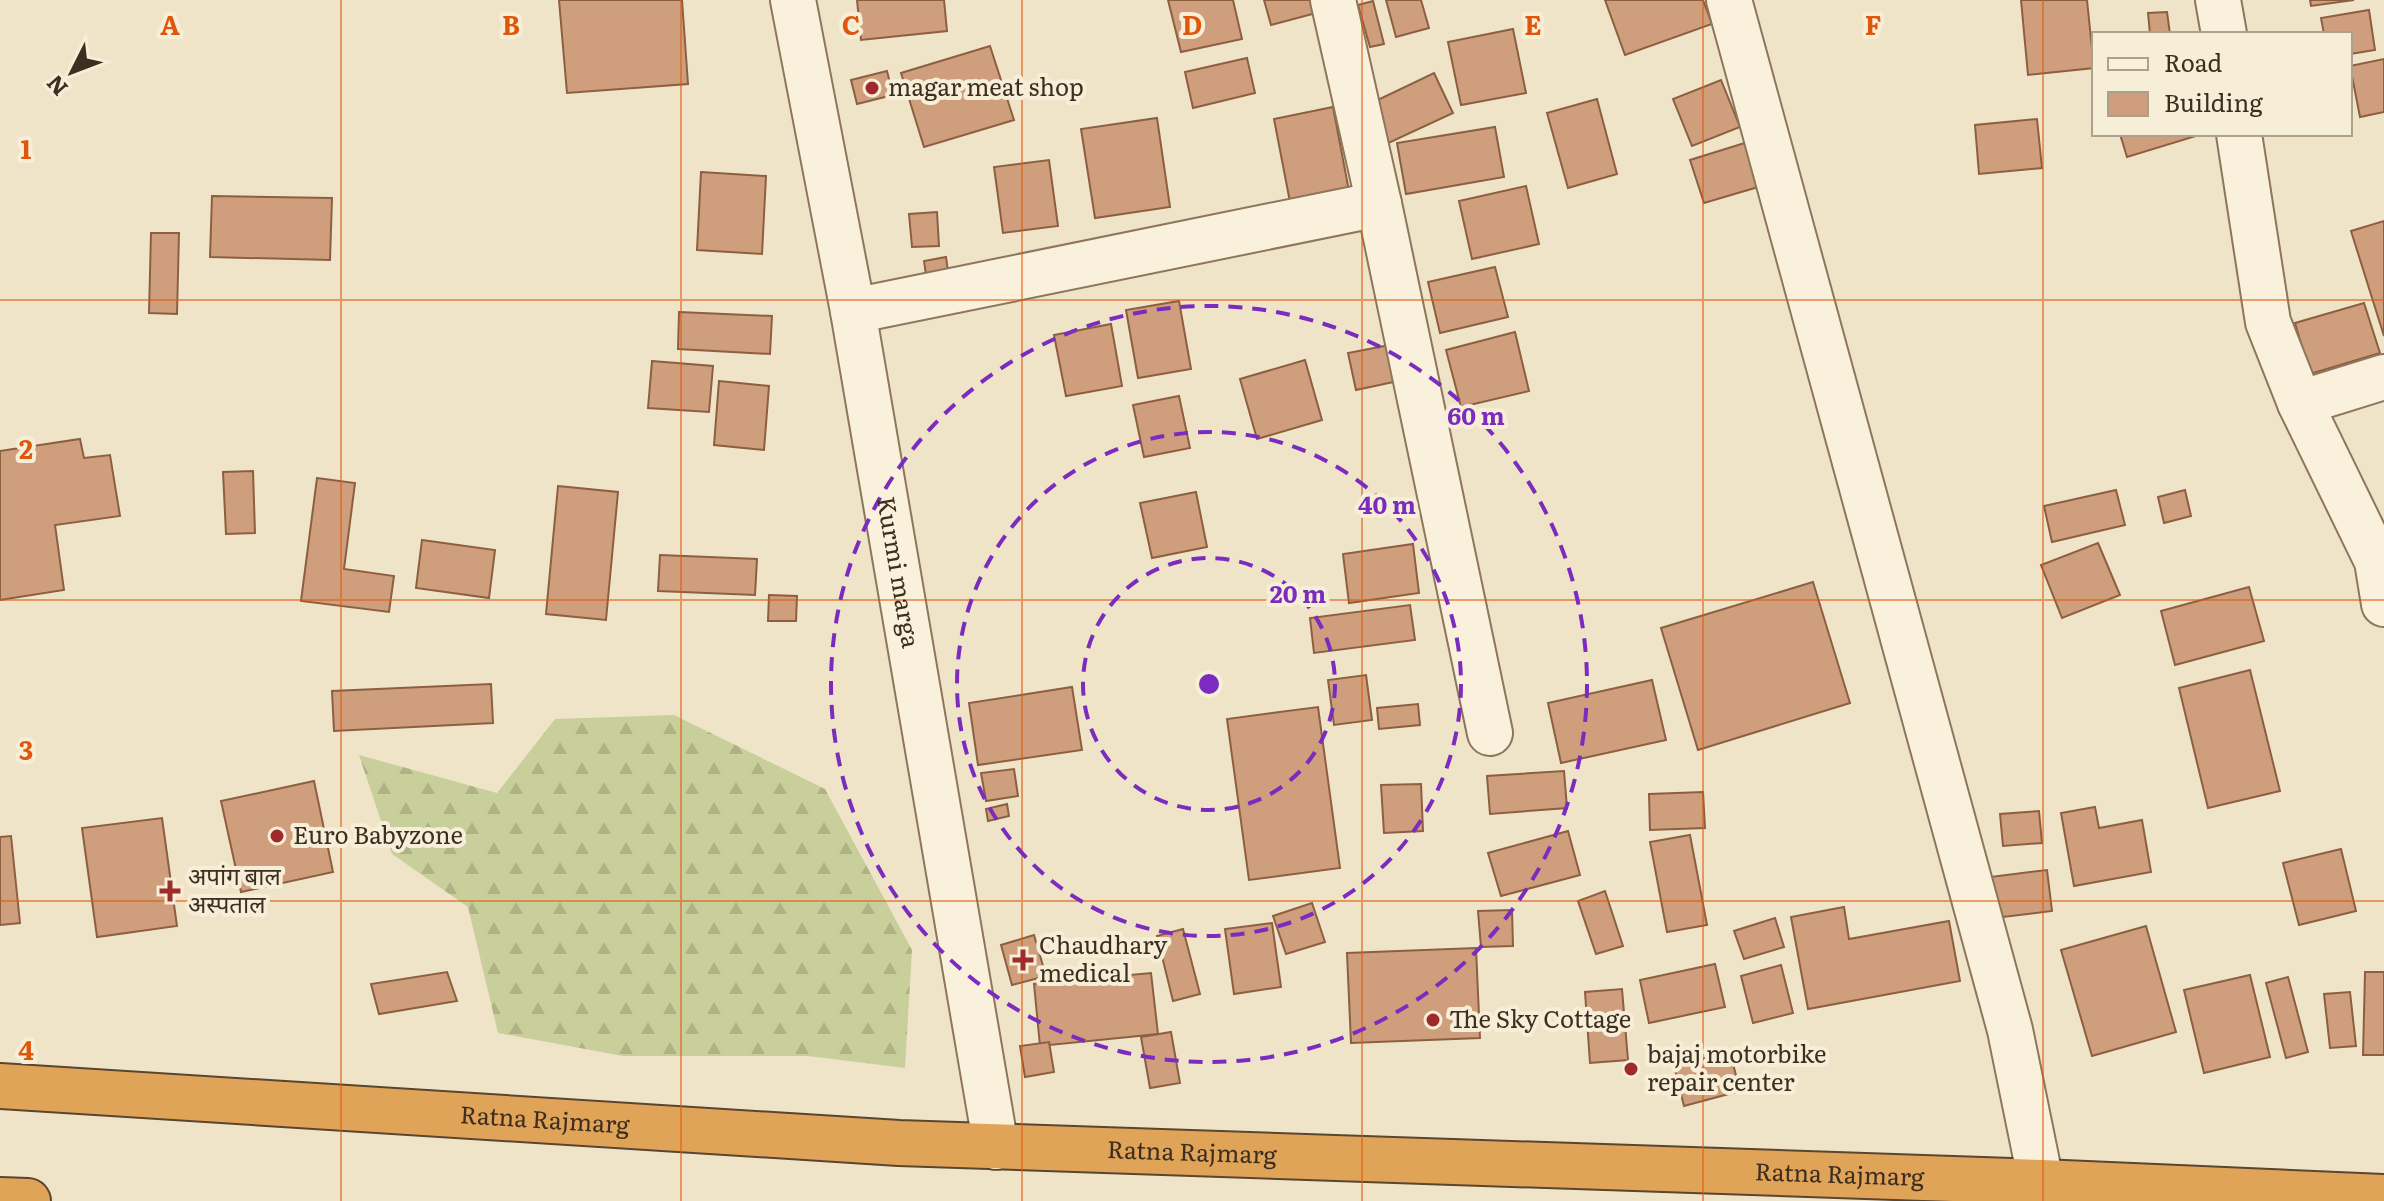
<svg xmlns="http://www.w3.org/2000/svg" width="2384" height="1201" font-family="Literata,'Noto Sans Devanagari',serif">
<defs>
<pattern id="forest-firs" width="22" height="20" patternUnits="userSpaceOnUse" patternTransform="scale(2)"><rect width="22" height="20" fill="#c9cf9b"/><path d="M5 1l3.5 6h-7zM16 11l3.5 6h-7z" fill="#aeb285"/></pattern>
</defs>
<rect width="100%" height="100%" fill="#f0e4c8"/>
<path fill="url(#forest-firs)" d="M674,715L825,789L912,950L905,1068L808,1056H623L498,1033L468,907L392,854L359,755L497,793L555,719Z"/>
<g fill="#cf9f7d" stroke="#8d5f41" stroke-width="2">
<path d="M559,0H682L688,84L567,93Z"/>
<path d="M857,0H944L947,31L861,40Z"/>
<path d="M1168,0H1233L1242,39L1181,52Z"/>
<path d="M1264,0H1312L1316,13L1271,25Z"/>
<path d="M1386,0H1421L1429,28L1396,37Z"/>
<path d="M1605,0H1703L1712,24L1625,55Z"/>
<path d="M2021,0H2087L2094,68L2028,75Z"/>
<path d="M2310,0H2354L2311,6Z"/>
<path d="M1373,1L1384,44L1370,47L1358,5Z"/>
<path d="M2369,10L2375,50L2350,54V34H2324L2321,18Z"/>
<path d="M2167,12L2170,34H2150L2148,13Z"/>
<path d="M1513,29L1526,93L1461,105L1448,42Z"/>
<path d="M990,46L1014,120L924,147L901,73Z"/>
<path d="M1247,58L1255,93L1193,108L1185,72Z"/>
<path d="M2384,59V112L2360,117L2350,66Z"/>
<path d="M887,71L893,95L857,104L851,80Z"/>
<path d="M1434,73L1453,113L1382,146L1363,107Z"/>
<path d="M1721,80L1740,127L1692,146L1673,99Z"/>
<path d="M1597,99L1617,174L1568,188L1547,113Z"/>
<path d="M1333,107L1349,191L1290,202L1274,119Z"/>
<path d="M1157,118L1170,207L1095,218L1081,129Z"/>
<path d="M2037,119L2042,168L1979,174L1975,125Z"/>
<path d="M1495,127L1504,177L1406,194L1397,143Z"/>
<path d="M2120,134H2195L2196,136L2127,157Z"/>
<path d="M1751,141L1765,185L1704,203L1690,160Z"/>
<path d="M1049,160L1058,226L1003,233L994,167Z"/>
<path d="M701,172L766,176L762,254L697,250Z"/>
<path d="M1526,186L1539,244L1472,259L1459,201Z"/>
<path d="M212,196L332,198L330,260L210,257Z"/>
<path d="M937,212L939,246L912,247L909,214Z"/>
<path d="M2384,221V336L2351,231Z"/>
<path d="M151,233H179L177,314L149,313Z"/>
<path d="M946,257L950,286L928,289L924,261Z"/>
<path d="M1495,267L1508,317L1440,333L1428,282Z"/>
<path d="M1179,301L1191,369L1138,378L1126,310Z"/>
<path d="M2364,303L2380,353L2310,374L2295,323Z"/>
<path d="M679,312L772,316L770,354L678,349Z"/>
<path d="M1111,324L1122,386L1066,396L1054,335Z"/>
<path d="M1515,332L1529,391L1461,407L1446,350Z"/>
<path d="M1395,344L1403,380L1356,390L1348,353Z"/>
<path d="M1305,360L1322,420L1257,439L1240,379Z"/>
<path d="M652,361L713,366L709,412L648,408Z"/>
<path d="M719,381L769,386L764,450L714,445Z"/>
<path d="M1179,396L1190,448L1144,457L1133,405Z"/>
<path d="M80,439L84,458L110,455L120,516L55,525L64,590L0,600V451Z"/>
<path d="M253,471L255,533L226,534L223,472Z"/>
<path d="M317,478L355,483L344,569L394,576L389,612L301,601Z"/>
<path d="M558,486L618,492L606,620L546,614Z"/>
<path d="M2116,490L2125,525L2052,542L2044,506Z"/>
<path d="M2185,490L2191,516L2164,523L2158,497Z"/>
<path d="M1196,492L1207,547L1152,558L1140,503Z"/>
<path d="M422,540L495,550L489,598L416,588Z"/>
<path d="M2098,543L2120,595L2062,618L2041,565Z"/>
<path d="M1413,544L1419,593L1349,603L1343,554Z"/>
<path d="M660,555L757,559L755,595L658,591Z"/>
<path d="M1813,582L1850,703L1698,750L1661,628Z"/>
<path d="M2249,587L2264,641L2175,665L2161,611Z"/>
<path d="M769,595L797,596L796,621H768Z"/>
<path d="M1410,605L1415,640L1314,653L1310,618Z"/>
<path d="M2250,670L2280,791L2208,808L2179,688Z"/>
<path d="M1366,675L1372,720L1334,725L1328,680Z"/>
<path d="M1652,680L1666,740L1561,763L1548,703Z"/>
<path d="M491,684L493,723L334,731L332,691Z"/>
<path d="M1072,687L1082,750L978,765L969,703Z"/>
<path d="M1418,704L1420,725L1379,729L1377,708Z"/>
<path d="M1318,707L1340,868L1249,880L1227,719Z"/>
<path d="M1014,769L1018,796L986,801L981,773Z"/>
<path d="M1564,771L1567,808L1490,814L1487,776Z"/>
<path d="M314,781L333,872L241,892L221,801Z"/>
<path d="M1421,784L1423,831L1384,833L1381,785Z"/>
<path d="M1703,792L1705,828L1650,830L1649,794Z"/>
<path d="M1007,804L1009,816L988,821L986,809Z"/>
<path d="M2095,807L2099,828L2142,820L2151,872L2074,886L2061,813Z"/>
<path d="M2039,811L2042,843L2003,846L2000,814Z"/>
<path d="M162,818L177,926L97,937L82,828Z"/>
<path d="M1568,831L1580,875L1501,896L1488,853Z"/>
<path d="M1690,835L1707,925L1667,932L1650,842Z"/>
<path d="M11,836L20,923L0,925V837Z"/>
<path d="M2341,849L2356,911L2299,925L2283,863Z"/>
<path d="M2047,870L2052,911L1995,918L1990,877Z"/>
<path d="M1605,891L1623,946L1596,954L1578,901Z"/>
<path d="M1312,903L1325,942L1286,954L1273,916Z"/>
<path d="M1844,907L1849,939L1949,921L1960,981L1808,1009L1791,917Z"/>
<path d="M1512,910L1513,946L1481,947L1478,911Z"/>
<path d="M1775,918L1784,947L1744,959L1734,931Z"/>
<path d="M1272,923L1281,987L1234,994L1225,929Z"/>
<path d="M2146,926L2176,1032L2092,1056L2061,950Z"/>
<path d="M1183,929L1200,994L1173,1001L1157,936Z"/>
<path d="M1034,935L1046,976L1012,985L1001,945Z"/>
<path d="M1476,948L1480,1038L1351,1043L1347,953Z"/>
<path d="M1715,964L1725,1007L1649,1023L1640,980Z"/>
<path d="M1781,965L1793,1013L1753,1023L1741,976Z"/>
<path d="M447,972L457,1001L379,1014L371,984Z"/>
<path d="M2365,972H2384V1055H2363Z"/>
<path d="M1151,973L1158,1034L1040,1046L1034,984Z"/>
<path d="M2250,975L2270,1057L2204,1073L2184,990Z"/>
<path d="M2288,977L2308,1052L2286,1058L2266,983Z"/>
<path d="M1622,989L1628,1060L1590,1063L1585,992Z"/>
<path d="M2350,992L2356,1046L2330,1048L2324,994Z"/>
<path d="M1171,1032L1180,1083L1150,1088L1141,1037Z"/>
<path d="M1049,1042L1054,1072L1025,1077L1020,1046Z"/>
<path d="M1730,1052L1740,1091L1684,1106L1674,1066Z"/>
</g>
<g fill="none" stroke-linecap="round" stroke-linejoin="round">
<defs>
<g id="minor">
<path id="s1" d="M793,0L853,311L996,1147"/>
<path d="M1729,0L2010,1030L2041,1182"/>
<path d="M2218,0L2224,34"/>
<path d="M2239,134L2268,322L2300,403L2377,561L2384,604"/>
<path d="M1379,204L1490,733"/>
<path d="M853,311L1379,204L1333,0"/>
<path d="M2300,403L2384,377"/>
</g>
<g id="highway">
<path id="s2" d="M0,1086L899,1143L2041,1182L2384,1197"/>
<path d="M0,1200L28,1201"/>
</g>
</defs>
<use href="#minor" stroke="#8d765c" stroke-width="48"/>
<use href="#highway" stroke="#5b4430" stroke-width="48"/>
<use href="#minor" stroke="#faf1dc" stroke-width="44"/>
<use href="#highway" stroke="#e0a458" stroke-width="44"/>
</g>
<path fill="none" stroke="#df570d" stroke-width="2" stroke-opacity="0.55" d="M341,0V1201M681,0V1201M1022,0V1201M1362,0V1201M1703,0V1201M2043,0V1201M0,300H2384M0,600H2384M0,901H2384"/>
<g fill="none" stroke="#7b2cbf" stroke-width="4" stroke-dasharray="14 10">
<circle cx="1209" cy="684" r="126"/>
<circle cx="1209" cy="684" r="252"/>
<circle cx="1209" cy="684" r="378"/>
</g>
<g fill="#9e2a2b" stroke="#f7eed8" stroke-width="3">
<circle cx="872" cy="88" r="8"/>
<circle cx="277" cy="836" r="8"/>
<path d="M166 879h8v8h8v8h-8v8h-8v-8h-8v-8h8z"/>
<path d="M1019 948h8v8h8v8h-8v8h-8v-8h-8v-8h8z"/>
<circle cx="1433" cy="1020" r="8"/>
<circle cx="1631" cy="1069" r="8"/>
</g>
<g text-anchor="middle" stroke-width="8" stroke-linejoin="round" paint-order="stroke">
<g font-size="24" fill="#3d2e20" stroke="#f7eed8" text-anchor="start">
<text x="888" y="96">magar meat shop</text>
<text x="293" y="844">Euro Babyzone</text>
<text x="188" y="885">अपांग बाल<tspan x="188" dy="28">अस्पताल</tspan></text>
<text x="1039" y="954">Chaudhary<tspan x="1039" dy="28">medical</tspan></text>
<text x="1449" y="1028">The Sky Cottage</text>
<text x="1647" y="1063">bajaj motorbike<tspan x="1647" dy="28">repair center</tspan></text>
</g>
<g font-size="24" fill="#3d2e20" stroke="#f7eed8">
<text dy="8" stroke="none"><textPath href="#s1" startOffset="582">Kurmi marga</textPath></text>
<text dy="8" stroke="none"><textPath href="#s2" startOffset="546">Ratna Rajmarg</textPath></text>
<text dy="8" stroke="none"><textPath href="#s2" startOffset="1194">Ratna Rajmarg</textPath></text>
<text dy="8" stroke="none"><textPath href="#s2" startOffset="1842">Ratna Rajmarg</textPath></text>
</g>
</g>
<g font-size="26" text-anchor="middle" font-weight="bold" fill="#df570d" stroke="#f7eed8" stroke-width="8" stroke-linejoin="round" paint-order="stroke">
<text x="170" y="35">A</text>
<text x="511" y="35">B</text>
<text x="851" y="35">C</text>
<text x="1192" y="35">D</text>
<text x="1533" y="35">E</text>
<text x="1873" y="35">F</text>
<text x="26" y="159">1</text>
<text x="26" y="459">2</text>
<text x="26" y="760">3</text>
<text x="26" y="1060">4</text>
</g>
<circle cx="1209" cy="684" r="12" fill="#7b2cbf" stroke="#f7eed8" stroke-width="4"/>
<g font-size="24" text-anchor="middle" font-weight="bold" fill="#7b2cbf" stroke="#f7eed8" stroke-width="8" stroke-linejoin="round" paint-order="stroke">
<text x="1476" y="425">60 m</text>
<text x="1387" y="514">40 m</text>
<text x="1298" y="603">20 m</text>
</g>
<rect x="2092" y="32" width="260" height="104" fill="#f7eed8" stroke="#ada18e" stroke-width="2"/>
<rect x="2108" y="58" width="40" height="12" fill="#faf1dc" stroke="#ada18e" stroke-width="2"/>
<text x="2164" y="72" font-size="24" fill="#3d2e20">Road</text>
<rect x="2108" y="92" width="40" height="24" fill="#cf9f7d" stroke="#ada18e" stroke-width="2"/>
<text x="2164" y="112" font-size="24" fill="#3d2e20">Building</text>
<g transform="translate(72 72) rotate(228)" stroke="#f7eed8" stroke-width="6" paint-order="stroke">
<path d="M0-6L14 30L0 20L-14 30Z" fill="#3d2e20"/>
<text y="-12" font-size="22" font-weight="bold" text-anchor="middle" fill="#3d2e20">N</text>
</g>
</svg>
